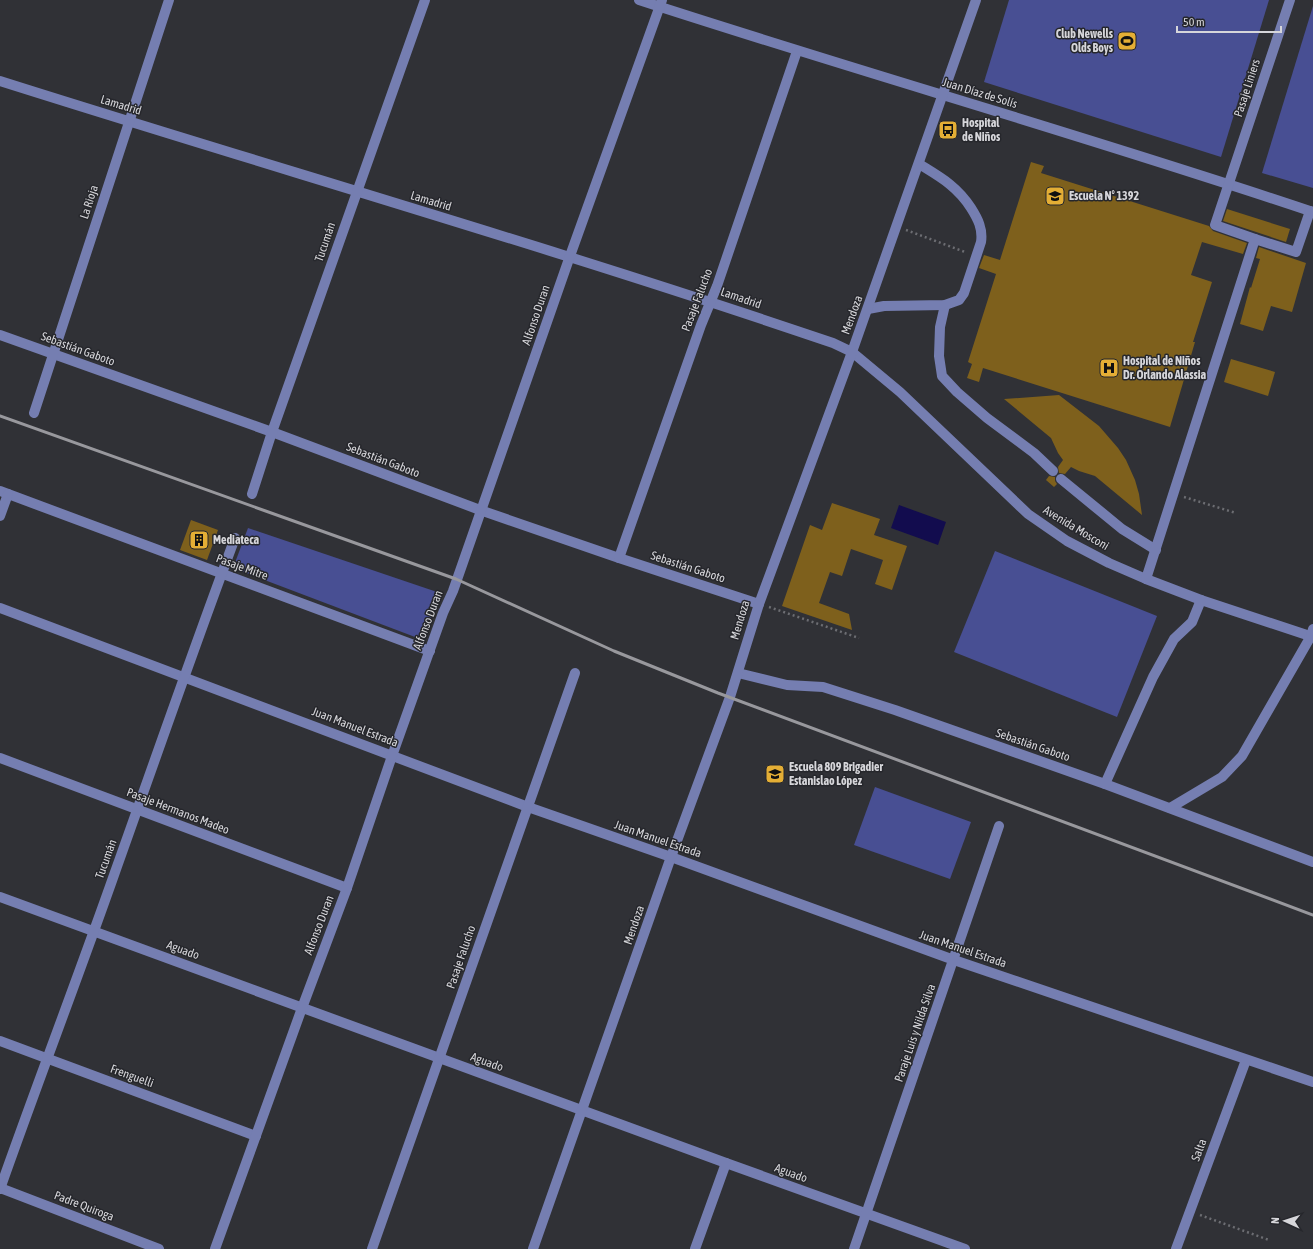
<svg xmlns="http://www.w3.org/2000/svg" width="1313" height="1249" font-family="'Asap Condensed',sans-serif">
<rect width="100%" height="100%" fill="#303136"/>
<g fill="#484f93">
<path d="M1009,0H1269L1221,157L984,82Z"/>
<path d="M1313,6V188L1262,173Z"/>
<path d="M248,528L440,593L423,640L233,568Z"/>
<path d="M995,551L1157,616L1117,717L954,652Z"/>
<path d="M875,787L971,822L950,879L854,845Z"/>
</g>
<path fill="#120c4e" d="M899,505L946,522L938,545L891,528Z"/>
<g fill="#7e601c">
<path d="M1031,162L1044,166L1041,173L1209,226L1213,231L1247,243L1243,254L1202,242L1191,275L1212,282L1193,342H1195L1170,427L983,368L979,382L967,378L972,364L968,362L996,274L979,268L984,255L1000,260Z"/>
<path d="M1227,209L1290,229L1286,242L1223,221Z"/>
<path d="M1259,247L1306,263L1292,312L1271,306L1263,331L1240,324L1250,287L1251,288L1260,259L1256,258Z"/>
<path d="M1231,359L1275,372L1268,396L1224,382Z"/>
<path d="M1059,395L1099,426L1118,448L1126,460L1135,480L1139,494L1142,515L1095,476L1079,471L1071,467L1065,474L1059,473L1058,467L1063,460L1058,453L1051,438L1004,399Z"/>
<path d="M1049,476L1055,477V481L1057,484L1054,487L1046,480Z"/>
<path d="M832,503L880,519L874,535L907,546L892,590L875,584L883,560L851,549L842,576L830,572L819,603L849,614L852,630L782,606L810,525L822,530Z"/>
<path d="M191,520L218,530L207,560L180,550Z"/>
</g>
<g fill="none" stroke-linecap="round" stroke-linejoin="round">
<g stroke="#6c6d72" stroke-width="2.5" stroke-dasharray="2 3" stroke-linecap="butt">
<path d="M906,230L965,252"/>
<path d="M1184,497L1236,513"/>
<path d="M769,607L859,638"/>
<path d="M1200,1215L1269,1240"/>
</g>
<g stroke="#757eb1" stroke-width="10">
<path d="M639,0C863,73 1090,137 1313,212"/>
<path d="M0,81C278,169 557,249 833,343L852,352L900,392L1028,514L1067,541L1109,563L1146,579L1201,600L1313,637"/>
<path d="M1255,239L1215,225L1290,0"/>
<path d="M945,305L940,327L939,356L942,376L957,392L987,418L1034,453L1053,471"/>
<path d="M868,309L884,306L945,305L959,300L964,293L981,242C983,229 978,219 971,208C957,186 940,177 919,164"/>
<path d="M0,335L272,432L480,510L619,558L759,604"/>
<path d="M34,413L169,0"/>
<path d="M1061,479L1122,529L1156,550"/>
<path d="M0,491L430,651"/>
<path d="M252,494L272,432L425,0"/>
<path d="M0,516L8,494"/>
<path d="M619,558L701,325L717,286L797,51"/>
<path d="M1146,579L1255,239L1296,252L1310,211"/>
<path d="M0,608L528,807L671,857L954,960L1313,1082"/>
<path d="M738,673L787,685L823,687L895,710L1105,784L1313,862"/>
<path d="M0,758L347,888"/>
<path d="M1105,784L1153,677L1174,639L1192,622L1201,600"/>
<path d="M1170,808L1222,777L1242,756L1311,636L1313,629"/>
<path d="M0,897L726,1163L965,1249"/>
<path d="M0,1041L256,1136"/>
<path d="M0,1188L159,1249"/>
<path d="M0,1189C37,1084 77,980 114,875C154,763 193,650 235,538"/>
<path d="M215,1249L302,1008L347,888L392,756L443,613L453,591L570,256L662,0"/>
<path d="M372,1249L575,673"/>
<path d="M533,1249L671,857L730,697L759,604L852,352L976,0"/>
<path d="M695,1249L726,1163"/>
<path d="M854,1249L999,826"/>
<path d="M1176,1249L1246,1060"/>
</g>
<path stroke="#98989d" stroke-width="3" d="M0,416L456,579L614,651L718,693L1313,915"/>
</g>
<defs>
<symbol id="stadium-square" viewBox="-11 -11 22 22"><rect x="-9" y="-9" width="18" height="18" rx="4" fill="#e4ae35" stroke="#26272c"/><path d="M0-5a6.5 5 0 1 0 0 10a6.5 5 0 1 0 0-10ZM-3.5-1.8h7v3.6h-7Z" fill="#111"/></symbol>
<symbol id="bus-square" viewBox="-11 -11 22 22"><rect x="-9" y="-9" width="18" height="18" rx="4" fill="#e4ae35" stroke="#26272c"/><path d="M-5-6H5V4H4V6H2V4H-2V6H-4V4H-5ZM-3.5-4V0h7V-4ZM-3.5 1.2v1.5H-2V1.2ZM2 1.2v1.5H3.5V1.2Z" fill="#111"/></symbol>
<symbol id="school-square" viewBox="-11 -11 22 22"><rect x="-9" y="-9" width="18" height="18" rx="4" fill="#e4ae35" stroke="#26272c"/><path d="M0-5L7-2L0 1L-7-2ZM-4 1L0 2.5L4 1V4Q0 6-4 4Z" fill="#111"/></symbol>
<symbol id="hospital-square" viewBox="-11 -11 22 22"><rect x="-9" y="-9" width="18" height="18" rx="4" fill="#e4ae35" stroke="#26272c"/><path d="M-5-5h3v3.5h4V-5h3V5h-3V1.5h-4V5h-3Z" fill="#111"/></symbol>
<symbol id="building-square" viewBox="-11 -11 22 22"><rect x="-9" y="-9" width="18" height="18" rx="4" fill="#e4ae35" stroke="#26272c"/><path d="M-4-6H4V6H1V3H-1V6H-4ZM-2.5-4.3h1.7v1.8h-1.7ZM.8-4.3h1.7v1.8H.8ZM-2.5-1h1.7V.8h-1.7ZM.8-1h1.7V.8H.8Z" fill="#111"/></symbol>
</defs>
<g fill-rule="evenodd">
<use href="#stadium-square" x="1116" y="30" width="22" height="22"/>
<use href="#bus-square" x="937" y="119" width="22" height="22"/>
<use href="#school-square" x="1044" y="185" width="22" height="22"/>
<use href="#hospital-square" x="1098" y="357" width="22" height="22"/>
<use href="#building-square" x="188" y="529" width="22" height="22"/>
<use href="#school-square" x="764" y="763" width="22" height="22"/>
</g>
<g text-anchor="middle" stroke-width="3" stroke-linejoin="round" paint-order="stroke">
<g font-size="12" font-weight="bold" fill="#d6d6da" stroke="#26272c" text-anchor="start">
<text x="1113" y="38" text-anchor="end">Club Newells<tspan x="1113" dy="14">Olds Boys</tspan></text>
<text x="962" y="127">Hospital<tspan x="962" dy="14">de Niños</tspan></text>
<text x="1069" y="200">Escuela N° 1392</text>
<text x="1123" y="365">Hospital de Niños<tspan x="1123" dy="14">Dr. Orlando Alassia</tspan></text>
<text x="213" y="544">Mediateca</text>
<text x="789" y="771">Escuela 809 Brigadier<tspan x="789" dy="14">Estanislao López</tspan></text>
</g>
<g font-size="12" fill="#d6d6da" stroke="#26272c">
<text transform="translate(1247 88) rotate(-72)" y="4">Pasaje Liniers</text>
<text transform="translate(980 93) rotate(17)" y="4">Juan Díaz de Solís</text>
<text transform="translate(121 105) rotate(17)" y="4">Lamadrid</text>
<text transform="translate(431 201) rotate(17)" y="4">Lamadrid</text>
<text transform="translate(89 202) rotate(-72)" y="4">La Rioja</text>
<text transform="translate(325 242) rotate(-71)" y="4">Tucumán</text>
<text transform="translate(741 298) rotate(19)" y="4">Lamadrid</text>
<text transform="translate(697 300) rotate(-69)" y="4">Pasaje Falucho</text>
<text transform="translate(536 315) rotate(-71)" y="4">Alfonso Duran</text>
<text transform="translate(852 315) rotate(-70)" y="4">Mendoza</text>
<text transform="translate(78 349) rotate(20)" y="4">Sebastián Gaboto</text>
<text transform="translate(383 460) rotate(21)" y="4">Sebastián Gaboto</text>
<text transform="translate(1076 528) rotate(31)" y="4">Avenida Mosconi</text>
<text transform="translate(242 567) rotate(20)" y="4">Pasaje Mitre</text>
<text transform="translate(688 567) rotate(18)" y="4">Sebastián Gaboto</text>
<text transform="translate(428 620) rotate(-69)" y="4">Alfonso Duran</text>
<text transform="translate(740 620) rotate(-73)" y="4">Mendoza</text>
<text transform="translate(355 727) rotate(21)" y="4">Juan Manuel Estrada</text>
<text transform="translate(1033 745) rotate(19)" y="4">Sebastián Gaboto</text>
<text transform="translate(178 811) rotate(21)" y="4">Pasaje Hermanos Madeo</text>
<text transform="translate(658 839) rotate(19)" y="4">Juan Manuel Estrada</text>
<text transform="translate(106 859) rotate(-70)" y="4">Tucumán</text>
<text transform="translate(319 925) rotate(-69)" y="4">Alfonso Duran</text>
<text transform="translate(634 925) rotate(-71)" y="4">Mendoza</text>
<text transform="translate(963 949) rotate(19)" y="4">Juan Manuel Estrada</text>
<text transform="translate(183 950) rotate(20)" y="4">Aguado</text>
<text transform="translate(461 957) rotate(-71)" y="4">Pasaje Falucho</text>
<text transform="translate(915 1033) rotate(-71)" y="4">Paraje Luis y Nilda Silva</text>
<text transform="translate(487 1062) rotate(20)" y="4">Aguado</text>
<text transform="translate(132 1076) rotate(20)" y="4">Frenguelli</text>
<text transform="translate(1199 1150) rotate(-70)" y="4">Salta</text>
<text transform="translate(791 1173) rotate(20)" y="4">Aguado</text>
<text transform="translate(84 1206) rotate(21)" y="4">Padre Quiroga</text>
</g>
</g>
<g transform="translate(1285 1221) rotate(273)" stroke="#26272c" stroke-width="3" paint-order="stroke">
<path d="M0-3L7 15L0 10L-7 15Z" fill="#d6d6da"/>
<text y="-6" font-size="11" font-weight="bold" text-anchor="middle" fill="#d6d6da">N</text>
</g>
<path d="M1177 26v6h104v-6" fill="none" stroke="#d6d6da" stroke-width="2"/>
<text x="1183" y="26" font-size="12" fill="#d6d6da" stroke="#26272c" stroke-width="3" paint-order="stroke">50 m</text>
</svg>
